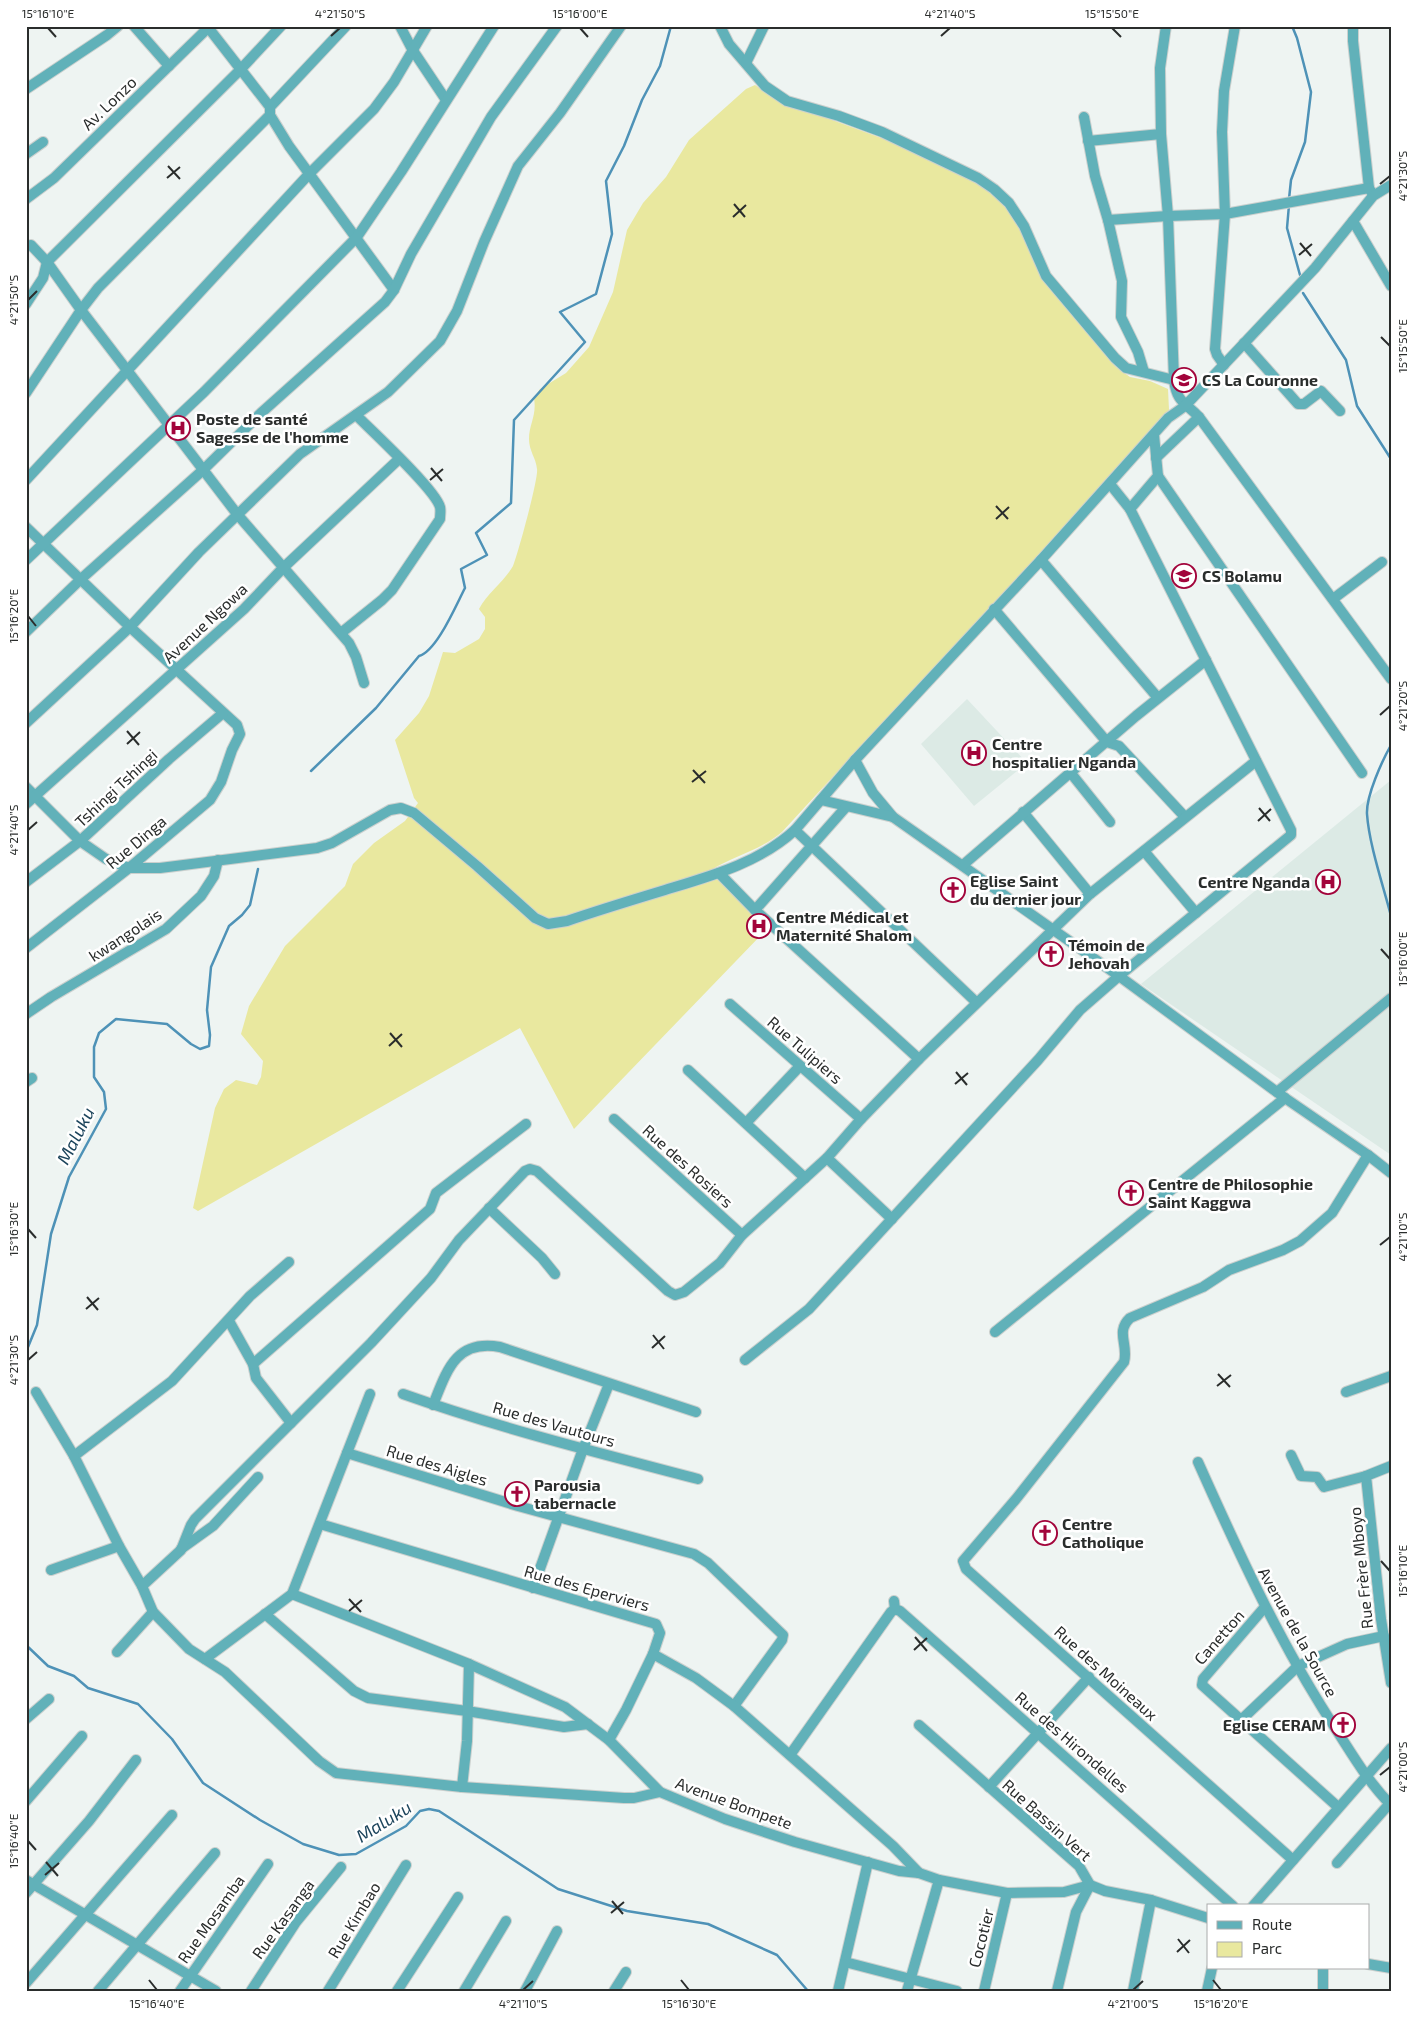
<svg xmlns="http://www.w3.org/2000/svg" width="1417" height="2017" font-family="'Exo 2',sans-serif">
<rect width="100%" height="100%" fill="#eef4f2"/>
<g fill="#dceae5">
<path d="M967,699L1027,763L974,806L921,744Z"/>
<path d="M1391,780V1155L1141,984Z"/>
</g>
<path fill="#e9e89f" d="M755,85L781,102L795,109L824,117L884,139L985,187L1009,211L1102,349L1116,367L1130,377L1150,381L1168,389L1169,410L1076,517L920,682L782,832C761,850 734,856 711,870L757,917L752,922L763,933L574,1129L520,1028L198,1211L193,1208L215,1108L224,1089L236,1080L257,1085L261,1077L263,1061L241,1034L249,1006L285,946L345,886L353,864L374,843L405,821L418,803L414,798L395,740L419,713L429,696L443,652L455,653L479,639L485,629V617L479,609C488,592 504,582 513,566C517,557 539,477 537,469C536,458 529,451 529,439C529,424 537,416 534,398L540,389L566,373L589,347L613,292L627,230L643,203L666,177L689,140L746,89Z"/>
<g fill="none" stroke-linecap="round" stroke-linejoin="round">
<g stroke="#4e92b7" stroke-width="2.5">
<path d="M1289,199L1291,180L1305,142L1311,92L1297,38L1292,26"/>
<path d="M1289,205L1287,228L1300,275"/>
<path d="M1303,293L1346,360L1357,406L1391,459"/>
<path d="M1391,745C1382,761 1366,796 1367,814C1369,844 1383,885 1391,916"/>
<path d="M311,771L376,708L419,656C437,651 456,605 465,588L461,569L487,555L476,533L511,503L514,420L585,342L560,312L596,294L612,234L606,181L624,146L642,100L660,66L671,26"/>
<path d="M26,1352L37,1325L51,1234L69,1177L106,1109L104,1092L94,1077V1047L99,1033L116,1019L167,1024L191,1044L200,1049L209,1046L210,1035L207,1010L211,967L229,926L242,915L250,905L258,869"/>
<path d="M26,1645L48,1666L74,1676L88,1688L138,1704L172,1739L203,1783L260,1820L303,1844L339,1855L356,1854L406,1826L420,1811L429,1809L439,1811L558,1889L627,1911L708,1924L777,1955L808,1991"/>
</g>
<defs>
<g id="minor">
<path d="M134,26L169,66"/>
<path d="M207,26L270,107V115L289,146L394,290"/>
<path d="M400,26L412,49L446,100"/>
<path d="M720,26L729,44L765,86L787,101L839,116L882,132L978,178L994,189L1009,203L1024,226L1046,276L1115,358L1126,368L1174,380"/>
<path d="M1166,26L1160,68L1161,134L1168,216L1174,380C1177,403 1185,402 1199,417L1391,679"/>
<path d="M1353,26V41L1369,188L1372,193"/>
<path d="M746,63L764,26"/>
<path d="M26,89L107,35L118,26"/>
<path d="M270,107L346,26"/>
<path d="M1084,117L1095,176L1108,220L1122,281L1121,317L1138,352L1144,372"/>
<path d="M1088,141L1161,134"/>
<path d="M26,154L43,142"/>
<path d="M26,199L54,178L210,26"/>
<path d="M1108,220L1168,216L1225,214L1369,188"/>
<path d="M1353,221L1391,286"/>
<path d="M31,245L47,262L81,310L237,514L349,643L356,657L364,683"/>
<path d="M26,304L43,278L47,262L240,70L281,26"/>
<path d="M1244,343L1298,404H1304L1321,391L1340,411"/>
<path d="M1224,365L1217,355L1215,349L1225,214L1222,132L1224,91L1235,26"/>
<path d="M26,393L81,310L98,288L270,115"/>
<path d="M1156,458L1199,417"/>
<path d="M1158,476L1362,773"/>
<path d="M26,480L310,173L374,109L394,82L427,26"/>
<path d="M1130,509L1158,476L1154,435"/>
<path d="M26,527L130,627L237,725L240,734L232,750L221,782L210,800L129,868L26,948"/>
<path d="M26,560L204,392L357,237L401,172L494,26"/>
<path d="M1041,560L1158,698"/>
<path d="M1333,599L1382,562"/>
<path d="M994,609L1107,742L1119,746L1185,817"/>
<path d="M26,632L81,579L203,470L261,413L385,302L394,290L411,254L491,117L557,26"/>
<path d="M341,633L382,600L392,590L440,519C440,515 441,511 440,507C435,489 372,431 356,415"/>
<path d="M26,723L130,627L199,552L300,454L388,392L440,341L457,311L484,242L518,166L560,113L621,26"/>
<path d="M855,760L873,793L893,817L1119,976L1285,1098L1368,1155L1391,1173"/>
<path d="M1070,772L1110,822"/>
<path d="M26,787L80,841L106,859L129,868H160L317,848L332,843L390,810L401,808L414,813L477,866L535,918L548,924L567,921C599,910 632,900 665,890C711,876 759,863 795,830L855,760L1041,560L1168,418L1185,406L1315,268L1373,196L1391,185"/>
<path d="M821,800L893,817"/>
<path d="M26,804L244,609L283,568L399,459"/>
<path d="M1023,812L1090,894"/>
<path d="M795,830L976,1002"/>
<path d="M1144,851L1196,913"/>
<path d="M963,865L1136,716L1206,660"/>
<path d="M719,873L755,910L919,1059"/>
<path d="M26,882L80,841L169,759L223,713"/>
<path d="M755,910L846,807"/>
<path d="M730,1004L861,1119"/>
<path d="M26,1014L51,997L166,929L201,896L214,876L218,860"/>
<path d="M688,1070L805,1178"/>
<path d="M26,1082L32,1078"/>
<path d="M1277,1092L1391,998"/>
<path d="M614,1119L742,1235"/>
<path d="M746,1123L800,1066"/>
<path d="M827,1158L892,1219"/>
<path d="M489,1208L542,1258L555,1274"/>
<path d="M289,1262L250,1296L172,1381L74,1456L119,1546L142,1586L153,1612L189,1649L225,1672L319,1761L336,1773L462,1787L624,1798H634L660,1792"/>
<path d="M229,1321L253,1364L256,1378L291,1423"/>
<path d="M995,1332L1285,1098"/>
<path d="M745,1360L809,1309L1038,1060L1080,1010L1119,976L1291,835V830L1130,509L1110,484"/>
<path d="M253,1364L430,1209L436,1193L526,1124"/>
<path d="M36,1392L74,1456"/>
<path d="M1346,1392L1391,1376"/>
<path d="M403,1394C499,1428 599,1453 698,1479"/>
<path d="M433,1405C447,1370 456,1339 500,1347L696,1412"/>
<path d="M347,1453L518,1506L694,1554L708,1563L783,1635L782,1640L734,1706"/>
<path d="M1291,1455L1301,1476L1317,1477L1324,1487L1366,1476"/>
<path d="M1198,1462C1240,1556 1282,1648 1339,1734C1355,1759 1370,1784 1391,1805"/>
<path d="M1391,1466L1366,1476L1381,1619L1391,1683"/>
<path d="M320,1524L656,1624L660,1633L653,1654L696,1678L734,1706L893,1846L919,1873"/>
<path d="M181,1549L213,1526L258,1477"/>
<path d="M51,1570L119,1546"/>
<path d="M142,1586L181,1550L191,1525L195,1519L371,1343L431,1278L459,1240L525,1171L530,1169L537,1171L668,1291L675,1295L684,1292L720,1263L742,1235L827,1158L861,1119L919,1059L1090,894L1256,761"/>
<path d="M533,1588L583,1449L609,1384"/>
<path d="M292,1594L469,1664L565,1707L609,1740L660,1792L725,1819L795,1842L899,1871L919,1873L939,1880L1007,1893L1064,1892L1090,1885L1105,1891L1151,1900L1208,1918"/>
<path d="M894,1601L895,1609L900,1611L1233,1906"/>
<path d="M1264,1608L1203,1679L1202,1685L1338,1807"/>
<path d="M265,1614L354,1691L368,1698L467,1711L564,1727L588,1724"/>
<path d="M117,1652L153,1612"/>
<path d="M205,1659L292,1594L370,1394"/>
<path d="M26,1719L49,1699"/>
<path d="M1240,1721L1298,1666L1347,1644L1384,1636"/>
<path d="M919,1725L1079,1866L1090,1885L1076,1912L1057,1991"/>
<path d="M609,1740L626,1710L653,1654"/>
<path d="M790,1755L891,1612L895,1609"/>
<path d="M462,1787L467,1741L469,1664"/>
<path d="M989,1787L1089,1677"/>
<path d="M26,1801L82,1736"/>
<path d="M1293,1860L966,1569L963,1561L1016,1499L1124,1362C1129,1345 1115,1332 1130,1318L1203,1287L1229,1270L1283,1250L1300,1241L1332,1213L1368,1155"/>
<path d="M1337,1863L1391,1802"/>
<path d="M26,1880L216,1991"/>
<path d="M26,1893L89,1821L136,1760"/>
<path d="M1253,1906L1391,1748"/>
<path d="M845,1962L957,1991"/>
<path d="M1368,1964L1391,1968"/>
<path d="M26,1983L172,1815"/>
<path d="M98,1991L215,1853"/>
<path d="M180,1991L268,1864"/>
<path d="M251,1991L296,1922L341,1867"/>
<path d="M328,1991L406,1865"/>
<path d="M397,1991L458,1897"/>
<path d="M464,1991L506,1921"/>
<path d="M525,1991L557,1931"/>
<path d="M614,1991L626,1972"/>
<path d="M838,1991L868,1862"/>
<path d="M907,1991L939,1880"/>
<path d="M984,1991L1007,1893"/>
<path d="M1133,1991L1151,1900"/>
<path d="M1207,1991L1212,1968"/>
<path d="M1323,1991V1968"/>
</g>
</defs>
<use href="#minor" stroke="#cbd0ce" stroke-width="12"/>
<use href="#minor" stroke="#61b1b9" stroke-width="10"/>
</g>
<path fill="none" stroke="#2a2d2c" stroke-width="2" d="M48,28L56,37M580,28L588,37M1112,28L1121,37M331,36L340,28M941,36L950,28M168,166L180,179M167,178L180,167M1380,184L1390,176M734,204L745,217M733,217L746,205M1300,243L1311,256M1299,255L1312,244M28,300L37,291M1381,337L1390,346M431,468L442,481M430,480L443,469M996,506L1008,519M996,519L1009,507M28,616L36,626M1380,715L1390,706M127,731L139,745M127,744L140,732M693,770L705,783M692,782L706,771M1259,808L1270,821M1258,821L1271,809M28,830L37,822M1381,949L1390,959M390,1033L402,1047M389,1046L402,1034M956,1072L967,1085M955,1084L968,1073M28,1229L36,1238M1380,1245L1390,1237M87,1297L98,1310M86,1309L99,1298M653,1335L664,1349M652,1348L665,1336M28,1360L37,1352M1218,1374L1230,1387M1217,1386L1231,1375M1381,1561L1390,1571M349,1599L361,1612M349,1611L362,1600M915,1637L927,1651M914,1650L927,1638M1380,1775L1390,1767M28,1841L36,1850M46,1862L58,1876M45,1875L59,1863M612,1901L623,1914M611,1913L624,1902M1178,1939L1189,1953M1177,1952L1190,1940M149,1980L157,1990M681,1980L689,1990M1213,1980L1221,1990M523,1990L533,1981M1133,1990L1143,1981"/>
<defs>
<symbol id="school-ring" viewBox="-11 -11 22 22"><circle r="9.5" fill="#fff" stroke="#a2043b" stroke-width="1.5"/><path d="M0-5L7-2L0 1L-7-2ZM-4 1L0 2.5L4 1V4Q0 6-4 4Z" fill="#a2043b"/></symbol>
<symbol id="hospital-ring" viewBox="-11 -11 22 22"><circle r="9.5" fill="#fff" stroke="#a2043b" stroke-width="1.5"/><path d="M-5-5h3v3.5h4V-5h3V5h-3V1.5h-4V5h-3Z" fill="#a2043b"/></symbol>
<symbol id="church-ring" viewBox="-11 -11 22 22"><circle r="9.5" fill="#fff" stroke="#a2043b" stroke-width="1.5"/><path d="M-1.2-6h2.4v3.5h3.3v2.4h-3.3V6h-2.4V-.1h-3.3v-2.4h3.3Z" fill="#a2043b"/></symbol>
</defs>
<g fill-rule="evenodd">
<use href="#school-ring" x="1170" y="366" width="28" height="28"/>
<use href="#hospital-ring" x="164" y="414" width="28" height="28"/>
<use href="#school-ring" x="1170" y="562" width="28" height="28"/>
<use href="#hospital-ring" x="960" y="739" width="28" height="28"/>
<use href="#hospital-ring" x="1314" y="868" width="28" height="28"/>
<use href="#church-ring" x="939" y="876" width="28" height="28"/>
<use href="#hospital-ring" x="745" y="912" width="28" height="28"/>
<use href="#church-ring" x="1037" y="940" width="28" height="28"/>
<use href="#church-ring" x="1117" y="1179" width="28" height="28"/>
<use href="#church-ring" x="503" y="1480" width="28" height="28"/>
<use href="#church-ring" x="1031" y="1519" width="28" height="28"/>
<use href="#church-ring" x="1329" y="1711" width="28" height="28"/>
</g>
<g text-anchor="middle" stroke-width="5" stroke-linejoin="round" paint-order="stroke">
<g font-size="16" fill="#2a2d2c" stroke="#fff">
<text transform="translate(109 103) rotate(-44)" y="6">Av. Lonzo</text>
<text transform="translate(205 623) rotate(-43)" y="6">Avenue Ngowa</text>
<text transform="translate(116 788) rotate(-43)" y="6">Tshingi Tshingi</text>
<text transform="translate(136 842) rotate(-40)" y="6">Rue Dinga</text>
<text transform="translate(125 935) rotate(-33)" y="6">kwangolais</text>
<text transform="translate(805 1050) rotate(41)" y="6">Rue Tulipiers</text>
<text transform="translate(688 1166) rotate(42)" y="6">Rue des Rosiers</text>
<text transform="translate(554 1424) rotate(16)" y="6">Rue des Vautours</text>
<text transform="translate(437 1465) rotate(17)" y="6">Rue des Aigles</text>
<text transform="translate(1361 1568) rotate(-96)" y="6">Rue Frère Mboyo</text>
<text transform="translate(587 1588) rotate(16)" y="6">Rue des Eperviers</text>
<text transform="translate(1298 1632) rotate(61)" y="6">Avenue de la Source</text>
<text transform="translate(1219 1637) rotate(-49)" y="6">Canetton</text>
<text transform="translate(1106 1673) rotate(42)" y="6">Rue des Moineaux</text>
<text transform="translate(1072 1742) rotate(41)" y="6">Rue des Hirondelles</text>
<text transform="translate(734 1803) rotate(20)" y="6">Avenue Bompete</text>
<text transform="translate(1047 1820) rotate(42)" y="6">Rue Bassin Vert</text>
<text transform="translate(211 1919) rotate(-55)" y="6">Rue Mosamba</text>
<text transform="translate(283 1919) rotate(-54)" y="6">Rue Kasanga</text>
<text transform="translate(354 1920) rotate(-59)" y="6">Rue Kimbao</text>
<text transform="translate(981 1938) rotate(-76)" y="6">Cocotier</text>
</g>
<g font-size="16" font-weight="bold" fill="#2a2d2c" stroke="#fff" text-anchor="start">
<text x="1202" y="386">CS La Couronne</text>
<text x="196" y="425">Poste de santé<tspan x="196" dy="18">Sagesse de l'homme</tspan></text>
<text x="1202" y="582">CS Bolamu</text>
<text x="992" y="750">Centre<tspan x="992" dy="18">hospitalier Nganda</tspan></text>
<text x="970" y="887">Eglise Saint<tspan x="970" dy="18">du dernier jour</tspan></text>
<text x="1310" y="888" text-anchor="end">Centre Nganda</text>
<text x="776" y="923">Centre Médical et<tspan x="776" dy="18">Maternité Shalom</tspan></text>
<text x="1068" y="951">Témoin de<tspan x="1068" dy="18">Jehovah</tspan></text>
<text x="1148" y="1190">Centre de Philosophie<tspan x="1148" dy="18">Saint Kaggwa</tspan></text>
<text x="534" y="1491">Parousia<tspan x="534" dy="18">tabernacle</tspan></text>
<text x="1062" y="1530">Centre<tspan x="1062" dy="18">Catholique</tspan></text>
<text x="1326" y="1731" text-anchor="end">Eglise CERAM</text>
</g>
<g font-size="18" font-style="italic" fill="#1d455c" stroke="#fff">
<text transform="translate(76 1136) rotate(-63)" y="6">Maluku</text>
<text transform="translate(384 1822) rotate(-32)" y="6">Maluku</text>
</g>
</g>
<rect width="1417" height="2017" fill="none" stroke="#ffffff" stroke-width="55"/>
<rect x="1207" y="1904" width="162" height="65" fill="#ffffff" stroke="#aaabab"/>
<rect x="1217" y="1921" width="25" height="8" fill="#61b1b9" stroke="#aaabab"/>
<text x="1252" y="1930" font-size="15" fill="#2a2d2c">Route</text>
<rect x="1217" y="1942" width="25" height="15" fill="#e9e89f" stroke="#aaabab"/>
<text x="1252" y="1954" font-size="15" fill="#2a2d2c">Parc</text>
<rect x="28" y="28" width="1362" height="1962" fill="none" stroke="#2a2d2c" stroke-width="2"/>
<g font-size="12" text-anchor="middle" fill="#2a2d2c">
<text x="48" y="18">15°16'10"E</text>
<text x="340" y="18">4°21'50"S</text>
<text x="580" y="18">15°16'00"E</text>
<text x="950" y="18">4°21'40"S</text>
<text x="1112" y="18">15°15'50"E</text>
<text transform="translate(1403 176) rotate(-90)" y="4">4°21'30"S</text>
<text transform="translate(14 300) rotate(-90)" y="4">4°21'50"S</text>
<text transform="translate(1403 346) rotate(-90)" y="4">15°15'50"E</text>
<text transform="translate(14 616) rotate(-90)" y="4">15°16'20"E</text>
<text transform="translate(1403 706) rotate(-90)" y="4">4°21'20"S</text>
<text transform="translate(14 830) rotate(-90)" y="4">4°21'40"S</text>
<text transform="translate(1403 959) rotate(-90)" y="4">15°16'00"E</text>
<text transform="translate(14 1229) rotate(-90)" y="4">15°16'30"E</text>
<text transform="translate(1403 1237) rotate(-90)" y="4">4°21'10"S</text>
<text transform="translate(14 1360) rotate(-90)" y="4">4°21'30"S</text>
<text transform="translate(1403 1571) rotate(-90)" y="4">15°16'10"E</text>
<text transform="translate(1403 1767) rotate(-90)" y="4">4°21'00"S</text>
<text transform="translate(14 1841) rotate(-90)" y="4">15°16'40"E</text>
<text x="157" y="2008">15°16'40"E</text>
<text x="523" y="2008">4°21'10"S</text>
<text x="689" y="2008">15°16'30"E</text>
<text x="1133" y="2008">4°21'00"S</text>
<text x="1221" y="2008">15°16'20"E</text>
</g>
</svg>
